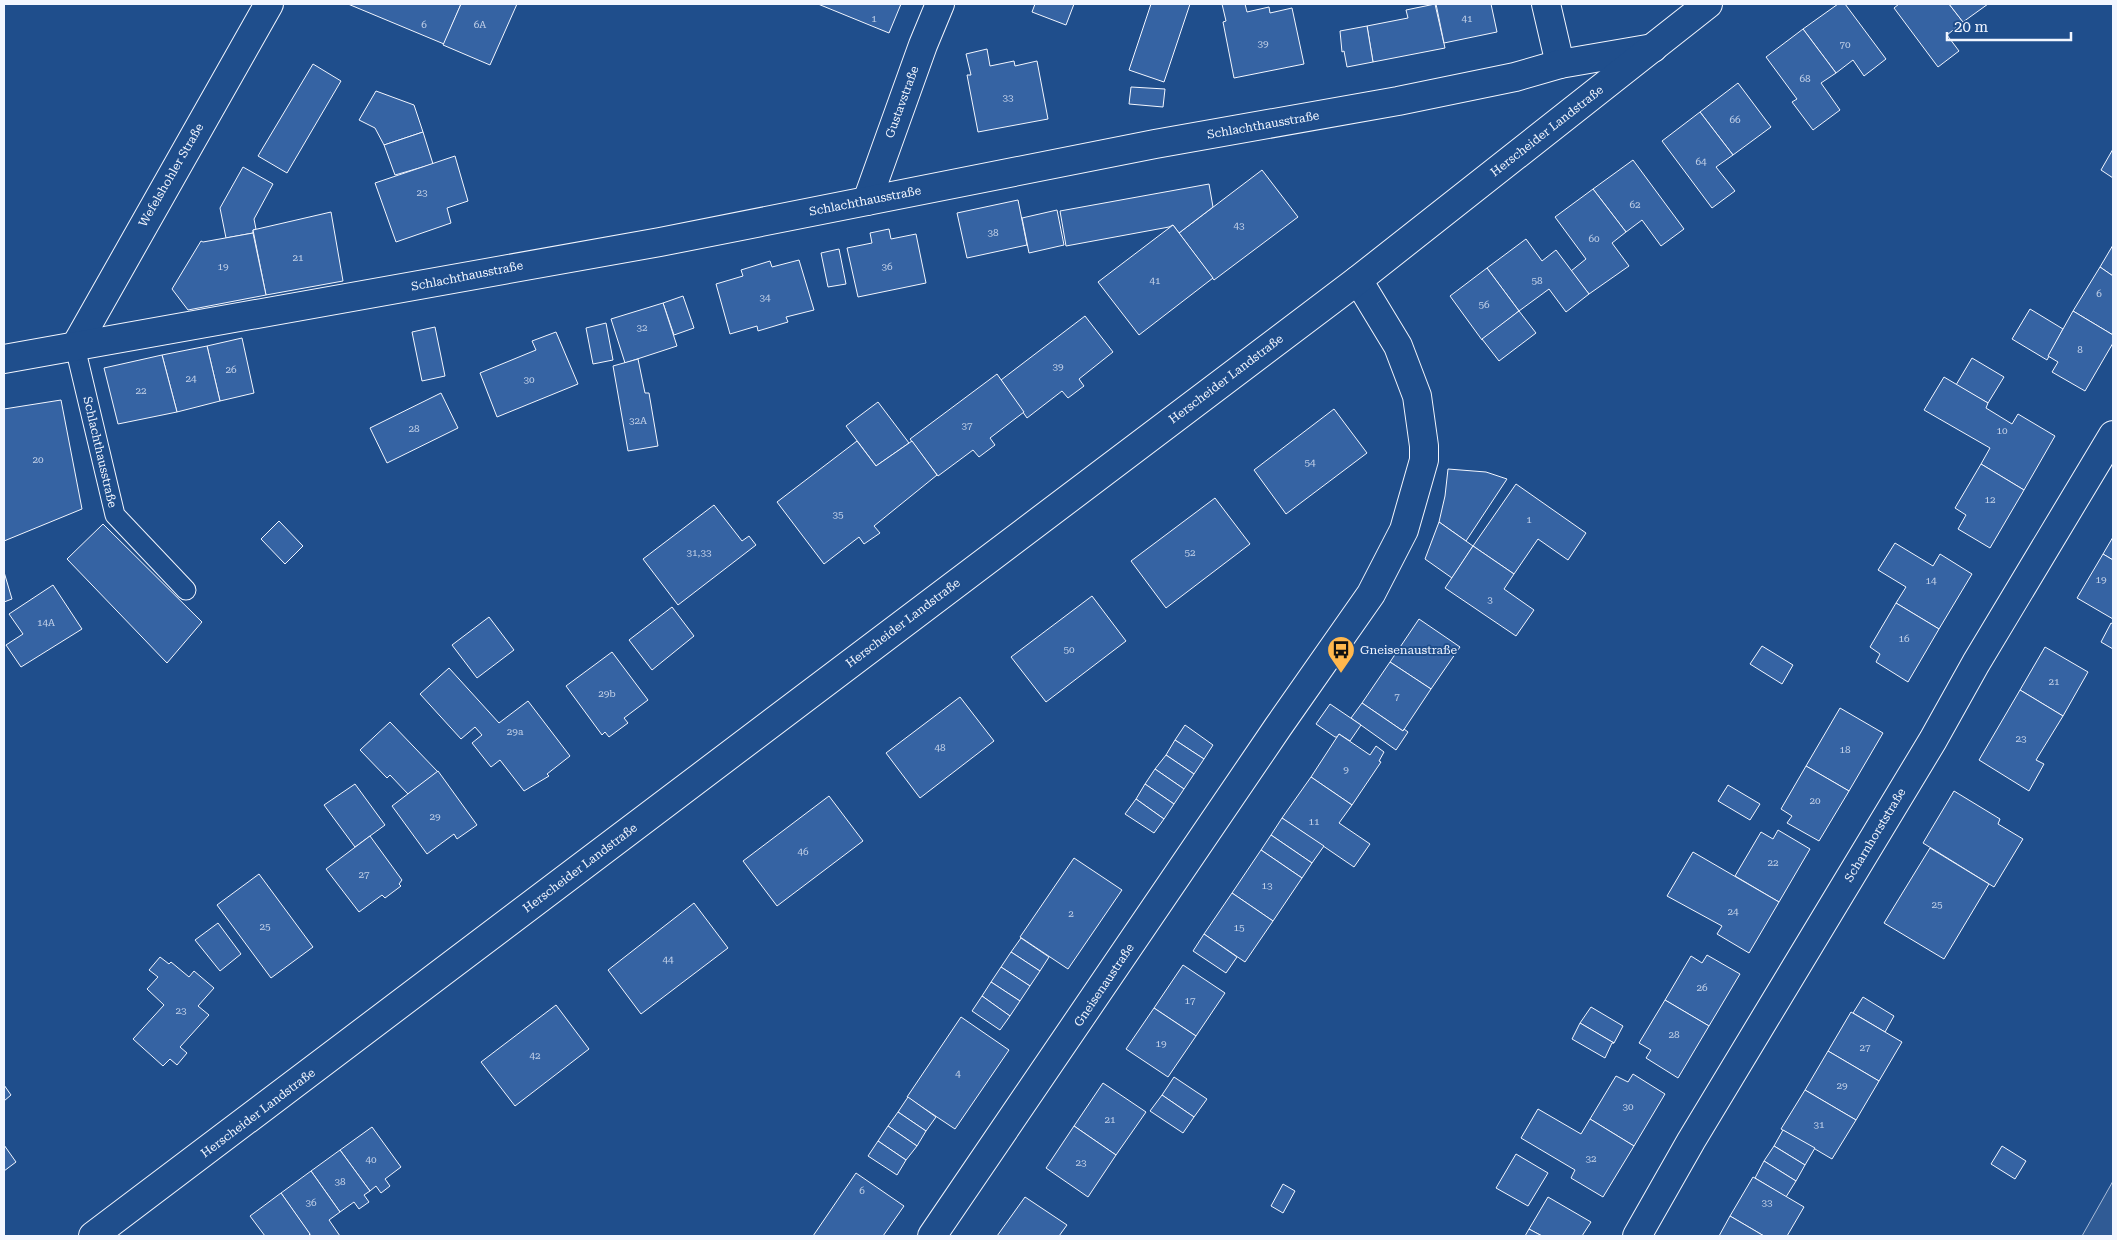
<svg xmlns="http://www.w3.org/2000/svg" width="2117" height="1240" font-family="'Roboto Serif',serif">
<rect width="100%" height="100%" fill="#1f4e8c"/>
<path fill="#305b95" stroke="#a8bbd7" d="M2113,1181V1236H2082Z"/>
<g fill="#3563a3" stroke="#f2f6ff">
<path d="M348,4H461L444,44Z"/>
<path d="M461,4H517L490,65L443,45Z"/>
<path d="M818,4H901L889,33Z"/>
<path d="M1035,4H1074L1066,25L1032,12Z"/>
<path d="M1151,4H1190L1164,82L1129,70Z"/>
<path d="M1222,4H1245L1247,12L1269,7L1270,13L1292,8L1304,64L1234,78L1223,22L1226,21Z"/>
<path d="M1435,4L1445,48L1373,62L1367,26L1408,18L1406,10Z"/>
<path d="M1436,4H1491L1497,32L1444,43Z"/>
<path d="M1838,4H1845L1886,59L1864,76L1853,60L1836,73L1803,29Z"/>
<path d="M1899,4H1949L1963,22L1947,35L1959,51L1938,67L1894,8Z"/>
<path d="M1949,4H1988L1963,22Z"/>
<path d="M1367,26L1373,62L1347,67L1344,51L1342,52L1340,31Z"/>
<path d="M1803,29L1836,73L1821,83L1840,110L1813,130L1792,102L1797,99L1766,57Z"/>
<path d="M987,49L990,66L1014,61L1015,66L1037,61L1048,119L978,132L967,75H971L966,54Z"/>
<path d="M313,64L341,81L287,173L258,156Z"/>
<path d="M1738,83L1771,127L1733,155L1700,112Z"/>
<path d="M1131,87L1165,89L1163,107L1129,104Z"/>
<path d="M376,91L414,105L423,132L384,145L375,128L359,120Z"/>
<path d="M1700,112L1733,155L1716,167L1735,191L1712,208L1662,141Z"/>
<path d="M423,132L433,164L395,175L384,145Z"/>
<path d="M2113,149V178L2101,170Z"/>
<path d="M455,156L468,201L447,208L451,223L396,242L375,183Z"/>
<path d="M1633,160L1684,229L1661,246L1642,220L1626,232L1593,189Z"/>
<path d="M243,167L273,184L254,219L256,229L253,230V233L226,238L220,208Z"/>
<path d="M1262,170L1298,217L1214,280L1179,233Z"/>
<path d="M1209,184L1213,207L1179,233L1173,225L1169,227L1066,246L1060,211Z"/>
<path d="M1593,189L1626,232L1612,243L1629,266L1589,294L1571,271L1586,259L1555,217Z"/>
<path d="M1018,200L1027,245L967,258L957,213Z"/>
<path d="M1057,210L1064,245L1029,253L1022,218Z"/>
<path d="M331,212L343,281L266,295L253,230Z"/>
<path d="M1173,225L1213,278L1139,335L1098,282Z"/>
<path d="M889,229L891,239L916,234L926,283L858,297L847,248L872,243L870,233Z"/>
<path d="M253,233L266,295L188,310L172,289L201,241L203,242Z"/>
<path d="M1526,239L1542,261L1556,250L1589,294L1566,312L1549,289L1519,311L1487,268Z"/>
<path d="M2113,245V276L2100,267Z"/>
<path d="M839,249L846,284L828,287L821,253Z"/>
<path d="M799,260L814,310L786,317L788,322L758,331L757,326L730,334L716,284L743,276L741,270L770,261L772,267Z"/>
<path d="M2100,267L2113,276V335L2073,311Z"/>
<path d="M1487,268L1519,311L1482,340L1450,296Z"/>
<path d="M683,296L694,328L674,335L663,303Z"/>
<path d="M663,303L677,346L625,363L611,319Z"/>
<path d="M2030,309L2063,329L2047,360L2012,339Z"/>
<path d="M1519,311L1536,333L1499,361L1482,339Z"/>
<path d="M2073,311L2113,335V343L2085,391L2052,372L2058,362L2048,356Z"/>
<path d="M1085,316L1113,352L1079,379L1084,386L1068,398L1062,391L1027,418L1001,380Z"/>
<path d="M606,323L613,360L593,364L586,328Z"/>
<path d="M435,327L445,376L422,381L412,332Z"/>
<path d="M556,332L578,384L497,417L480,373L536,350L532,341Z"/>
<path d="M242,338L254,393L220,401L207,346Z"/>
<path d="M207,346L220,401L177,412L162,355Z"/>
<path d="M162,355L177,412L118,424L104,368Z"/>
<path d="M1972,358L2004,377L1988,403L1956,385Z"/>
<path d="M638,359L645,393H649L658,446L628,451L613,366Z"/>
<path d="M997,374L1024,412L990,438L995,445L979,457L973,450L938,476L910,439Z"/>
<path d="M1944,377L1988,403L1986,408L2012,424L2018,414L2055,436L2024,490L1981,464L1990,448L1924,410Z"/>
<path d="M441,393L458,428L387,463L370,428Z"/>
<path d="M61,400L82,509L4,541V409Z"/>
<path d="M878,402L909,443L876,466L846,426Z"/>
<path d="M1334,409L1367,453L1286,514L1254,470Z"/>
<path d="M857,441L876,466L912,441L937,475L874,526L880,533L864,544L859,537L824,564L777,502Z"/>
<path d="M1981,464L2024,490L1990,548L1958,529L1966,515L1955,508Z"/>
<path d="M1448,469L1486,472L1507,479L1466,541L1439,522L1445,496Z"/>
<path d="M1516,484L1586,533L1568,560L1538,539L1514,574L1473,546Z"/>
<path d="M1215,498L1250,544L1166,608L1131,561Z"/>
<path d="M714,505L742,541L749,536L756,545L678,605L643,559Z"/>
<path d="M279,521L303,546L285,564L261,539Z"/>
<path d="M1439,522L1473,546L1452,578L1425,559Z"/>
<path d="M103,524L202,622L167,663L67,559Z"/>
<path d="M2113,537V560L2103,554Z"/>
<path d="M1895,543L1933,566L1940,554L1972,574L1939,629L1896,603L1906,587L1878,570Z"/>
<path d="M1473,546L1514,574L1504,589L1534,610L1516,636L1445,588Z"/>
<path d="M2103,554L2113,560V619L2077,598Z"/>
<path d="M4,572L12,599L4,602Z"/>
<path d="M53,585L82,629L21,667L6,645L23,634L9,614Z"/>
<path d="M1092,596L1126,641L1046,702L1011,657Z"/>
<path d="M1896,603L1939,629L1908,682L1876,662L1880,654L1870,647Z"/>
<path d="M672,607L694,636L652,670L629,640Z"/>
<path d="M489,617L514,650L477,678L452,645Z"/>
<path d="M1419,619L1460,647L1431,689L1390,662Z"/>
<path d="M2111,623L2113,624V649L2101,642Z"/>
<path d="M1762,646L1793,665L1782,684L1750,664Z"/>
<path d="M2045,647L2088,672L2063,716L2020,690Z"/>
<path d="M612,652L648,700L624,718L628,723L609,737L605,732L602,735L566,686Z"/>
<path d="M1390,662L1431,689L1403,731L1362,703Z"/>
<path d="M449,668L499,723L528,701L570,756L547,774L549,776L524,791L500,760L491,767L472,743L482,735L475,727L461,739L420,694Z"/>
<path d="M2020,690L2063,716L2036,760L2044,764L2029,791L1979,760Z"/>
<path d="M960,697L994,741L920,798L886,753Z"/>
<path d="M1362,703L1403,731L1404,729L1408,732L1396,750L1351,718Z"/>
<path d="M1330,704L1361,725L1350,741L1339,734L1338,737H1335L1316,724Z"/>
<path d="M1840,708L1883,733L1849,791L1806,766Z"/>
<path d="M390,722L438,772L408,794L390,775L387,778L360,750Z"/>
<path d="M1185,725L1213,745L1204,759L1175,740Z"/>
<path d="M1339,734L1370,755L1376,746L1384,752L1379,761L1381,762L1352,805L1311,777Z"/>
<path d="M1175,740L1204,759L1194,774L1166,755Z"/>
<path d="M1166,755L1194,774L1184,789L1155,769Z"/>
<path d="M1806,766L1849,791L1819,841L1787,823L1792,816L1781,809Z"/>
<path d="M1155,769L1184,789L1174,804L1145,784Z"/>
<path d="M438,771L477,825L457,839L454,834L427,854L392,806Z"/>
<path d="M1311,777L1352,805L1339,823L1370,844L1354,867L1282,818Z"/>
<path d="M355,784L385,825L355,847L324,805Z"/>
<path d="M1145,784L1174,804L1164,819L1136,799Z"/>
<path d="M1728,785L1760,804L1750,820L1718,801Z"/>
<path d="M1954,791L2000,819L1998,824L2023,839L1994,887L1923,843Z"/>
<path d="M829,796L863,841L777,906L743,861Z"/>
<path d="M1136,799L1164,819L1154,833L1125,814Z"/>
<path d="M1282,818L1324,846L1312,863L1271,835Z"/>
<path d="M1778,830L1810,849L1779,902L1735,876L1761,832L1773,839Z"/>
<path d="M1271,835L1312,863L1302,878L1261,850Z"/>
<path d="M370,836L402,880L399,884L401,886L385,898L382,895L359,912L326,869Z"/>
<path d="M1930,848L1989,884L1944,959L1884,923Z"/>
<path d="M1261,850L1302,878L1273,921L1232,893Z"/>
<path d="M1693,852L1779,902L1749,953L1717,934L1722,926L1667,896Z"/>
<path d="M1074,858L1122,890L1068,969L1020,937Z"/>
<path d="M259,874L313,947L271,978L217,905Z"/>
<path d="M1232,893L1273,921L1245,962L1204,934Z"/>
<path d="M694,903L728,948L641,1014L608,970Z"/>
<path d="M218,923L241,954L220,971L195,940Z"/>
<path d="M1204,934L1237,957L1226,973L1193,951Z"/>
<path d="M1021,938L1049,957L1040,971L1011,952Z"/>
<path d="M1011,952L1040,971L1030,986L1001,967Z"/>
<path d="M1707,955L1740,974L1709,1026L1665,1000L1691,956L1702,963Z"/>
<path d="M160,957L169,964L171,962L189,977L194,971L214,988L198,1006L209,1015L180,1047L187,1053L177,1065L170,1059L163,1066L133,1039L164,1005L147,989L158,977L149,970Z"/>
<path d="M1183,965L1225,993L1196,1036L1154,1008Z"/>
<path d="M1001,967L1030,986L1020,1001L991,982Z"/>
<path d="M991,982L1020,1001L1010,1016L982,996Z"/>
<path d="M982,996L1010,1016L1000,1030L972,1011Z"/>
<path d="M1863,997L1894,1016L1885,1032L1853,1013Z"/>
<path d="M1665,1000L1709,1026L1678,1078L1646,1058L1651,1050L1639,1043Z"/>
<path d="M556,1005L589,1049L515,1106L481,1062Z"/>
<path d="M1591,1007L1623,1026L1614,1043L1580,1023Z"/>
<path d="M1154,1008L1196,1036L1168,1077L1126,1049Z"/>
<path d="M1851,1012L1902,1042L1879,1081L1828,1051Z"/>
<path d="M961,1017L1009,1050L955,1129L907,1097Z"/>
<path d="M1580,1023L1614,1043H1612L1605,1058L1572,1039Z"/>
<path d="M1828,1051L1879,1081L1856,1120L1805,1090Z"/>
<path d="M1633,1074L1665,1094L1634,1146L1590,1119L1616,1076L1628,1082Z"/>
<path d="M1174,1077L1207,1099L1194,1117L1162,1095Z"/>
<path d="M1103,1083L1146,1112L1116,1155L1074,1126Z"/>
<path d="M4,1085L11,1095L4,1101Z"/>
<path d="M1805,1090L1856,1120L1832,1159L1781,1129Z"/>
<path d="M1162,1095L1194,1117L1183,1133L1150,1111Z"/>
<path d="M908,1097L936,1117L926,1131L898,1112Z"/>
<path d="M1538,1109L1581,1134L1590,1119L1634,1146L1603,1197L1571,1178L1575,1170L1521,1138Z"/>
<path d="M898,1112L926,1131L917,1146L888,1126Z"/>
<path d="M888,1126L917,1146L906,1160L878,1141Z"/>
<path d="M1074,1126L1116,1155L1088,1197L1046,1168Z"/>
<path d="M372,1127L401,1167L385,1179L390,1186L381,1193L376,1186L370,1191L340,1150Z"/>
<path d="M1783,1130L1815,1148L1805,1165L1774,1146Z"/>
<path d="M878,1141L906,1160L897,1175L868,1156Z"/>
<path d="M4,1145L16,1162L4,1171Z"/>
<path d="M1774,1146L1805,1165L1796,1181L1764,1161Z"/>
<path d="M2002,1146L2026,1161L2015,1179L1991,1164Z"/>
<path d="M340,1150L370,1191L364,1195L369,1202L359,1209L354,1202L340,1212L311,1171Z"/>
<path d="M1516,1154L1548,1173L1528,1206L1496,1188Z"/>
<path d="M1764,1161L1796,1181L1786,1197L1755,1178Z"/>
<path d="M311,1171L340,1212L329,1220L340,1236H311L281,1193Z"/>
<path d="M856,1173L904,1206L883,1236H813Z"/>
<path d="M1753,1177L1804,1207L1787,1236H1764L1730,1216Z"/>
<path d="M1283,1184L1295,1191L1283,1213L1271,1206Z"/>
<path d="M281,1193L310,1234L308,1236H265L250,1216Z"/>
<path d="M1025,1197L1067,1225L1059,1236H997Z"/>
<path d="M1548,1197L1591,1222L1582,1236H1542L1529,1229Z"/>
<path d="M1730,1216L1764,1236H1719Z"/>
<path d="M1529,1229L1542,1236H1525Z"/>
</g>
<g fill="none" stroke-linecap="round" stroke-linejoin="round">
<defs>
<path id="service" d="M75,347L115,515L186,590"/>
<g id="minor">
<path d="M1546,4L1560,64"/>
<path d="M867,201L923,45L940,4"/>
<path d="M75,347L269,4"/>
<path d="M4,359L660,242L1155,144L1398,101L1515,77L1560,64L1653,48"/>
<path d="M932,1236L1278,727L1371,594L1404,530L1424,460V446L1417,396L1398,346L1358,280"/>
<path d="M1637,1236L1691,1141L1933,740L1976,663L2113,435"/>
</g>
<path id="secondary" d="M93,1236L1358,280L1708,4"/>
</defs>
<use href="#service" stroke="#f2f6ff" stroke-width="21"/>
<use href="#minor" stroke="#f2f6ff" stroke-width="30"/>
<use href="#secondary" stroke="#f2f6ff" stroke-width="30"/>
<use href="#service" stroke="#1f4e8c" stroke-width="19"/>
<use href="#minor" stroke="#1f4e8c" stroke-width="28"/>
<use href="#secondary" stroke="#1f4e8c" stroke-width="28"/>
</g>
<defs>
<symbol id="bus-pin" viewBox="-11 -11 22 30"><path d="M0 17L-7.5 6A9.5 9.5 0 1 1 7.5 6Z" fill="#ffb74d" stroke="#1f4e8c"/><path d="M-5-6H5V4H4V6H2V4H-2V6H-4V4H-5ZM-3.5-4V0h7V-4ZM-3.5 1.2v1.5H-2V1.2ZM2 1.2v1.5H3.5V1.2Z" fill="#111"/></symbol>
</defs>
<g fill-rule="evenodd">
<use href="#bus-pin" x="1325" y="634" width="32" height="43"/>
</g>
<g text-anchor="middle" stroke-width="4" stroke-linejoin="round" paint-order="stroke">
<g font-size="10" fill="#c3d1e8">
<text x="874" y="22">1</text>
<text x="1467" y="22">41</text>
<text x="424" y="28">6</text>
<text x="480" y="28">6A</text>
<text x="1263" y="47">39</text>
<text x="1845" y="48">70</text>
<text x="1805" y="82">68</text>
<text x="1008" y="101">33</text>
<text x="1735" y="123">66</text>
<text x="1701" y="165">64</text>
<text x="422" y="196">23</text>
<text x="1635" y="208">62</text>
<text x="1239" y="229">43</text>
<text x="993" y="236">38</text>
<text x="1594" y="242">60</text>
<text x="298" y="261">21</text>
<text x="223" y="270">19</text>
<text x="887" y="270">36</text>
<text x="1155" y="284">41</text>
<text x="1537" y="284">58</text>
<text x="2099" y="297">6</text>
<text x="765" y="301">34</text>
<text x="1484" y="308">56</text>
<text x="642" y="331">32</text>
<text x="2080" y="353">8</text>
<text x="1058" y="370">39</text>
<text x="231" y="373">26</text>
<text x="191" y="382">24</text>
<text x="529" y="383">30</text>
<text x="141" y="394">22</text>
<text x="638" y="424">32A</text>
<text x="967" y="429">37</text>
<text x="414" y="432">28</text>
<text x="2002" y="434">10</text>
<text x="38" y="463">20</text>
<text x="1310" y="466">54</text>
<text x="1990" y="503">12</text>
<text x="838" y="518">35</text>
<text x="1529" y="523">1</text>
<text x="699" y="556">31,33</text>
<text x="1190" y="556">52</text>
<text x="2101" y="583">19</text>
<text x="1931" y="584">14</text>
<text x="1490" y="603">3</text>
<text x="46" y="626">14A</text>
<text x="1904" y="642">16</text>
<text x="1069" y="653">50</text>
<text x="2054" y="685">21</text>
<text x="607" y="697">29b</text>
<text x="1397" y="700">7</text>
<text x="515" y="735">29a</text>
<text x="2021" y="742">23</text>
<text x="940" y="751">48</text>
<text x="1845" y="753">18</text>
<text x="1346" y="773">9</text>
<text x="1815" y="804">20</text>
<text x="435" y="820">29</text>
<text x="1314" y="825">11</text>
<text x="803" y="855">46</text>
<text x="1773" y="866">22</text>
<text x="364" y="878">27</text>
<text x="1267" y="889">13</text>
<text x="1937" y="908">25</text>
<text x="1733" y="915">24</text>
<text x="1071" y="917">2</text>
<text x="265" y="930">25</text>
<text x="1239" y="931">15</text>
<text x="668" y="963">44</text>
<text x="1702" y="991">26</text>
<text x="1190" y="1004">17</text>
<text x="181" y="1014">23</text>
<text x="1674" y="1038">28</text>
<text x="1161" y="1047">19</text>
<text x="1865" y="1051">27</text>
<text x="535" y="1059">42</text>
<text x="958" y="1077">4</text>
<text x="1842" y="1089">29</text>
<text x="1628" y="1110">30</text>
<text x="1110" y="1123">21</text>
<text x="1819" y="1128">31</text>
<text x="1591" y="1162">32</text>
<text x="371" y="1163">40</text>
<text x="1081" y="1166">23</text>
<text x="340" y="1185">38</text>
<text x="862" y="1194">6</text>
<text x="311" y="1206">36</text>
<text x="1767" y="1206">33</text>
</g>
<g font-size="12" fill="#f2f6ff" stroke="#1f4e8c">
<text transform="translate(902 102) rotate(-70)" y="4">Gustavstraße</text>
<text transform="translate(1263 125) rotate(-10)" y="4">Schlachthausstraße</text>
<text transform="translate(1547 131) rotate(-38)" y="4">Herscheider Landstraße</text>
<text transform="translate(171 175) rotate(-60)" y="4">Wefelshohler Straße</text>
<text transform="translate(865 201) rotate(-11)" y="4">Schlachthausstraße</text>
<text transform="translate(467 276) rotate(-11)" y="4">Schlachthausstraße</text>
<text transform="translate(1226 379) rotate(-37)" y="4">Herscheider Landstraße</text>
<text transform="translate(100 452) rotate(77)" y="4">Schlachthausstraße</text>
<text transform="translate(903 623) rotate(-37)" y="4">Herscheider Landstraße</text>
<text transform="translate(1875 835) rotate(-59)" y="4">Scharnhorststraße</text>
<text transform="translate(580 868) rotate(-37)" y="4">Herscheider Landstraße</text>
<text transform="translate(1104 985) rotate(-56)" y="4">Gneisenaustraße</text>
<text transform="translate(258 1113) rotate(-37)" y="4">Herscheider Landstraße</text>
</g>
<g font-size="12" fill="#f2f6ff" stroke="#1f4e8c" text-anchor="start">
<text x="1360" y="654">Gneisenaustraße</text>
</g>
</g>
<rect width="2117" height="1240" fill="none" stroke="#f2f6ff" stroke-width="10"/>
<path d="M1947 32v8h124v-8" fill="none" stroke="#f2f6ff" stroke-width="2.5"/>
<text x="1954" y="32" font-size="15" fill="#f2f6ff" stroke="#1f4e8c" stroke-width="4" paint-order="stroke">20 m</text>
</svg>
